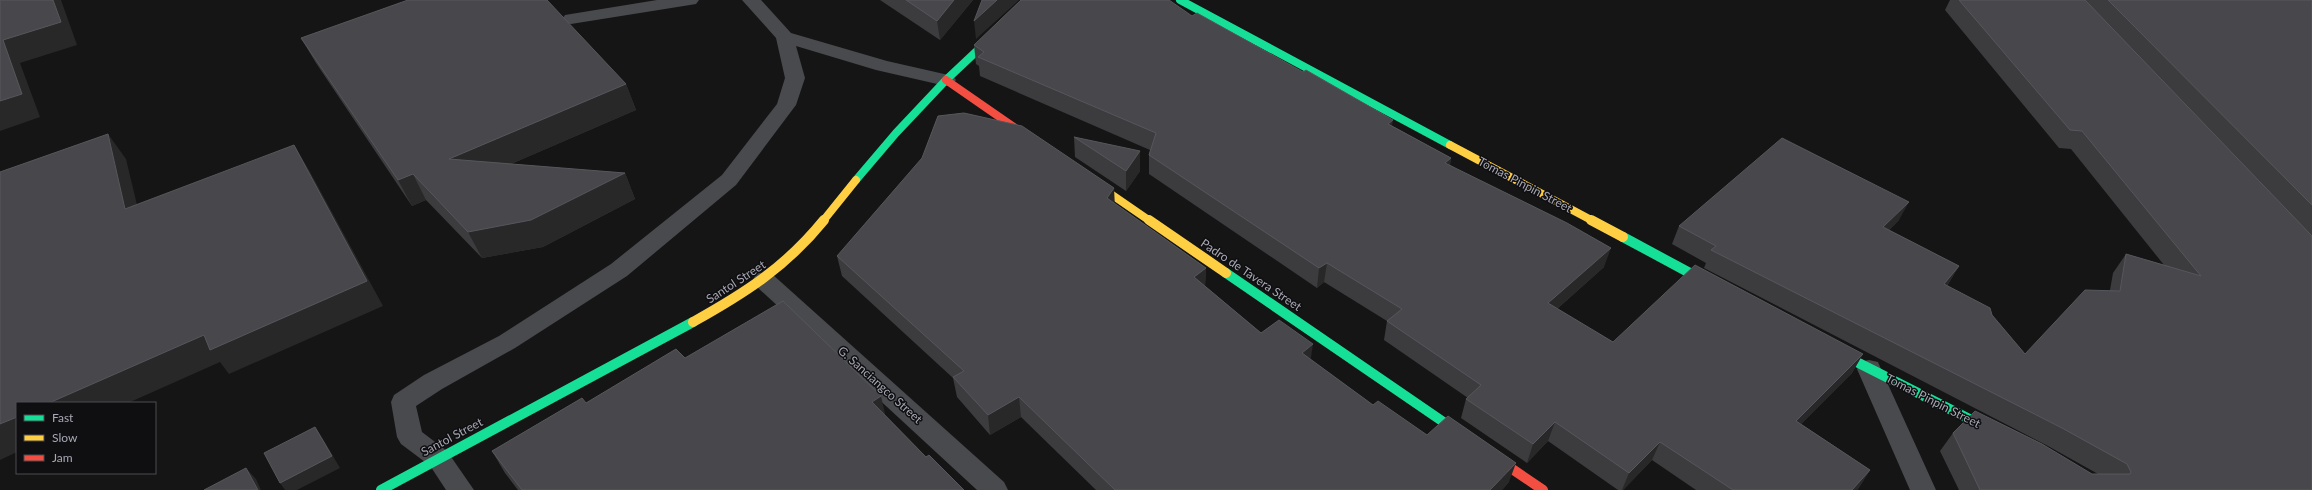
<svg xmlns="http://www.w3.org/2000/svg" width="2312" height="490" font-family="Lato,sans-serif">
<rect width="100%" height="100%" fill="#151515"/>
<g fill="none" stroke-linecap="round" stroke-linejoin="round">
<g fill="#494a4e" fill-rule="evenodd">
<path d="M657,0H699L696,4L690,5L571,24L565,23L562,19L565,15L571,14Z"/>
<path d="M742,0H761L791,33L887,61L953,76L956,80L953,84L946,86L876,70L796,46L805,78L796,105L736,185L627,276L515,348L442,389L416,406L422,432L447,451L451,458L447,465L438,469L429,465L401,444L397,437L391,402L394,395L424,375L499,336L611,264L722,175L777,104L785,78L776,38Z"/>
</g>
<g fill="#494a4e" fill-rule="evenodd">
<path d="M764,272L772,274L1004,482L1008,490H977L756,286L753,280L756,274Z"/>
<path d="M1869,360L1878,362L1881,369L1936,490H1910L1857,369L1860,362Z"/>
<path d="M438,447L447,451L474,490H446L425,458L429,451Z"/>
</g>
<g stroke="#16e098" stroke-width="8">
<path d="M1180,0L1450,145"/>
<path d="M856,180L896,133L946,80L1031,0"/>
</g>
<g stroke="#16e098" stroke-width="10">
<path d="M1623,237L1714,286"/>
<path d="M1226,273L1477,445"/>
<path d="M1831,349L1995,432"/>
<path d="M381,490L693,322"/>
</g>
<g stroke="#ffcf43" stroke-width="8">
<path d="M1450,145L1593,221"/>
<path d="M1089,179L1150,221"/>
<path d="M823,221L856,180"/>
</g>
<g stroke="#ffcf43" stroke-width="10">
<path d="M1149,220L1226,273"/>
<path d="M1591,220L1623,237"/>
<path d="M693,322C745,293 786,267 824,220"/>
</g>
<path stroke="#f24e42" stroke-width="8" d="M946,80L1031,139"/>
<path stroke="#f24e42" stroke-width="10" d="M1477,445L1543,490"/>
</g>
<g fill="#3c3c3f">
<path d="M880,0H973L940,40Z"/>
<path d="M1950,0H2312V490H1959L1940,451L1953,433L2092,474H2098L2048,446L1704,268L1706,263L1672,244L1679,226L1899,220L1889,230L1959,266L1947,286L1992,315L2025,354L2110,290L2113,273L2126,254L2164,265L2071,149L2059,148L1945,10Z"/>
<path d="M1192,16L1451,158L1450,165L1604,267L1557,309L1613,342L1863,354L1852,373L1801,424L1870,470L1858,489L1857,490H1696L1652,460L1623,490H1618L1548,441L1527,463L1461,418L1466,399L1468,398L1384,340L1387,321L1324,282L1317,288L1149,174V155L1150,150L980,76L979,66L976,64L974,45Z"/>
<path d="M301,38L626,84L636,110L511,164L625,173L635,199L543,247L482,258L426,200L412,206L316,63Z"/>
<path d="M1074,137L1140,171L1126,191L1075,157Z"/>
<path d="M1114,188V203L1206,268L1205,286L1261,333L1311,360L1373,405L1509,482L1502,490H1096L1021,417L990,435L957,397L953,378L842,276L837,256Z"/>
<path d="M685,358L886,416L926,457L964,490H518L505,473L492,451L586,403Z"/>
</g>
<g fill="#282829">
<path d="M53,0H61L77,45L20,63L40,117L0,131V101L3,40Z"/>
<path d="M954,0H973L940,40L937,21Z"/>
<path d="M997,0H1019L976,39L974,21Z"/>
<path d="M626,84L636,110L462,185L449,159Z"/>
<path d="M1393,120L1390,139L1388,124Z"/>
<path d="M108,134L126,159L144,234L125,209Z"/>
<path d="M294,145L309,170L383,306L229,374L220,362L128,403H49L204,335Z"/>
<path d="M1140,151V171L1126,191V171Z"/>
<path d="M1451,158L1447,177L1445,163Z"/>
<path d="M625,173L635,199L543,247L482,258L468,232Z"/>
<path d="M413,174L426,200L412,206L398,180Z"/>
<path d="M1114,188L1115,208L1107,198Z"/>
<path d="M1909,202L1899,220L1873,245L1883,227Z"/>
<path d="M1611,248L1604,267L1542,322L1548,303Z"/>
<path d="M1327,263L1324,282L1317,288L1319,268Z"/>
<path d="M1959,266L1948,284L1932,302L1944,284Z"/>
<path d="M1206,268L1205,288L1194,277Z"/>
<path d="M1313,344L1310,364L1302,353Z"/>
<path d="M1863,354L1852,373L1785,440L1796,421Z"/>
<path d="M881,396L886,418L872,402Z"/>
<path d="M1019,397L1021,417L990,435L988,415Z"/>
<path d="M17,417V452L0,460V424Z"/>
<path d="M1555,422L1548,441L1527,463L1533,444Z"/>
<path d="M315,427L323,439L340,468L297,490H285L280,483Z"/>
<path d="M1660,442L1652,460L1623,490H1622L1629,473Z"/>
<path d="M1516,463L1509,482L1502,490H1490Z"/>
<path d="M246,468L256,479L261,490H258Z"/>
<path d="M1870,470L1857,490H1852Z"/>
</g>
<g fill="#48484c" stroke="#56575c">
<path d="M0,0H53L61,22L3,40L22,94L0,101Z"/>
<path d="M408,0H547L626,84L449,159L625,173L531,220L468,232L413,174L398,180L301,38Z"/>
<path d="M906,0H954L937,21Z"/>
<path d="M982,0H997L974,21Z"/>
<path d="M1021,0H1169L1192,16L1197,13L1303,72L1306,70L1393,120L1388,124L1451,158L1445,163L1567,223L1611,248L1548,303L1613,342L1695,265L1863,354L1796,421L1870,470L1852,490H1733L1660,442L1629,473L1555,422L1533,444L1466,399L1481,385L1387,321L1402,309L1327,263L1319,268L1149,155L1156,133L978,57L984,52L974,45Z"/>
<path d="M1959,0H2085L2312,236V490H1980L1953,433L1975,411L2042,444L2092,474H2130L2131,472L2127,464L2062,428L1711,250L1716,246L1679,226L1782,138L1909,202L1883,227L1959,266L1944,284L1990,308L1992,315L2025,354L2085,290L2120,291L2126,254L2201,276L2082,131L2070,130Z"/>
<path d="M2108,0H2312V205Z"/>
<path d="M964,113L1022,126L1114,188L1107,198L1206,268L1194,277L1261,333L1279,320L1313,344L1302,353L1373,405L1378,401L1427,435L1448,416L1516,463L1490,490H1115L1019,397L988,415L953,377L964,371L837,256L922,158L938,116Z"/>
<path d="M108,134L125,209L294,145L367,281L210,350L204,335L49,403H17V417L0,424V172Z"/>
<path d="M1074,137L1140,151L1126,171Z"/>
<path d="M783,301L881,396L872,402L926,457L929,455L964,490H522L492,451L582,398L586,403L676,349L685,358Z"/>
<path d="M315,427L332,456L280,483L264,453Z"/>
<path d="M246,468L258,490H204Z"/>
</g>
<g text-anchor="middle" stroke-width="3" stroke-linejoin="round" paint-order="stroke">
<g font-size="12" fill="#a7a8b5" stroke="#0f0f11">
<text transform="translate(1525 185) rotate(28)" y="4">Tomas Pinpin Street</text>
<text transform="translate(1251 275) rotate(34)" y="4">Padro de Tavera Street</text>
<text transform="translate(736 282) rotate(-33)" y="4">Santol Street</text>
<text transform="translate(880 385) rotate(42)" y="4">G. Sanciangco Street</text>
<text transform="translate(1933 401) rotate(27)" y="4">Tomas Pinpin Street</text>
<text transform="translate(452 437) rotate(-28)" y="4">Santol Street</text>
</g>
</g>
<rect x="16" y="402" width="140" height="72" fill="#0f0f11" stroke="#4c4c53"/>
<rect x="24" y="415" width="20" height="6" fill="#16e098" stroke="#4c4c53"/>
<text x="52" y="422" font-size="12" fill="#a7a8b5">Fast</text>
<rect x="24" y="435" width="20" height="6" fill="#ffcf43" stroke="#4c4c53"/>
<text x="52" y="442" font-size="12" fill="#a7a8b5">Slow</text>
<rect x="24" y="455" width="20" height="6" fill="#f24e42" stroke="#4c4c53"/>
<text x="52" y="462" font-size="12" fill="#a7a8b5">Jam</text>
</svg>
